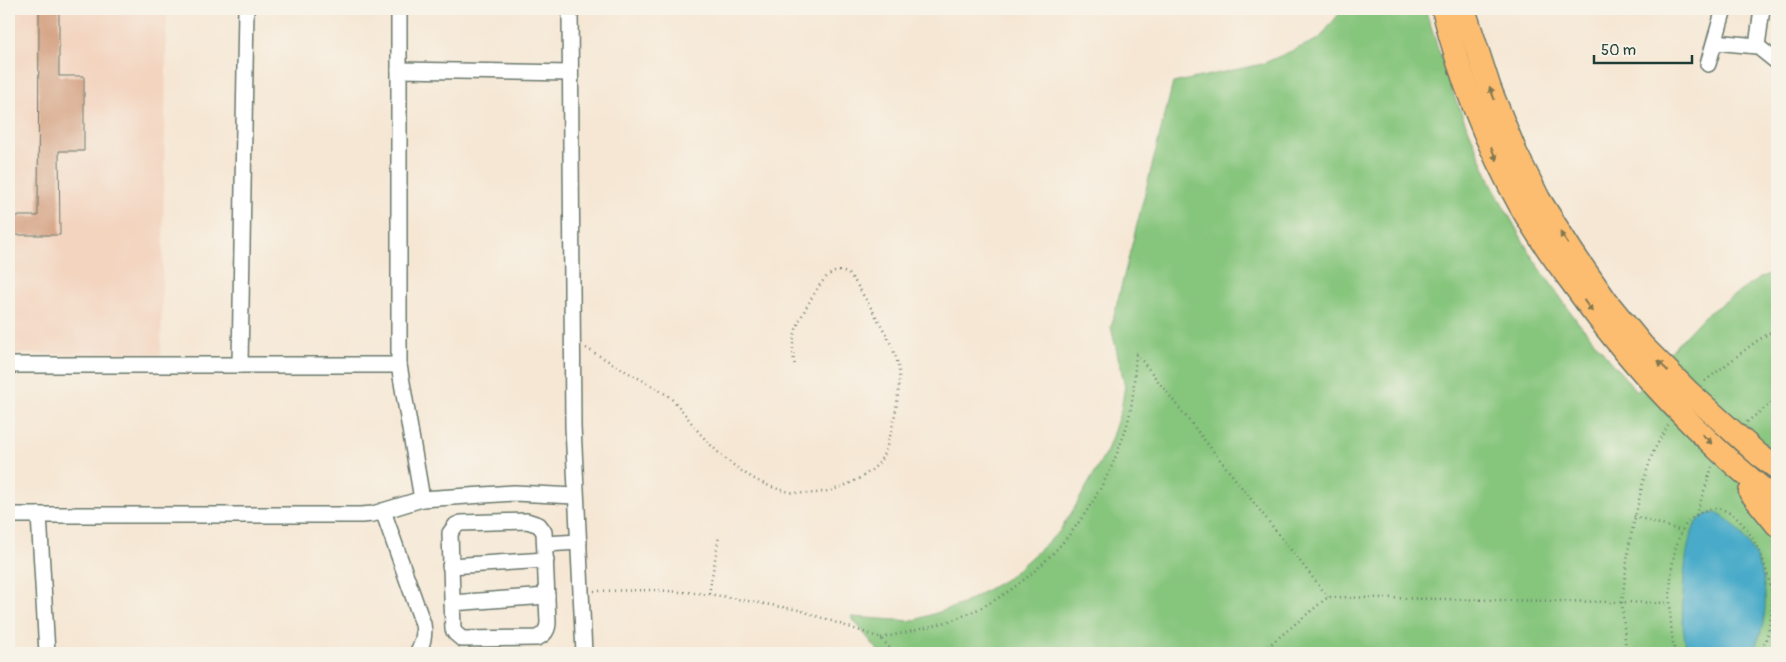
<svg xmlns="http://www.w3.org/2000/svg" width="1786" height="662" font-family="Pangolin,sans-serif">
<rect width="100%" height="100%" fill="#f7f3e8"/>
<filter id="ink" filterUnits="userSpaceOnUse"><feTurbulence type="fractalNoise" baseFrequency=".02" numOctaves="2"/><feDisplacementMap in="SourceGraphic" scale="10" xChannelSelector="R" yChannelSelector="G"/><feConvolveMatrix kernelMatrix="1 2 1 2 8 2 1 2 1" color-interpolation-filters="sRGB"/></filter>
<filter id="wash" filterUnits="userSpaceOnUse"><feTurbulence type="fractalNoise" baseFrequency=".0096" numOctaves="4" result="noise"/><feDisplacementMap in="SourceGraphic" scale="20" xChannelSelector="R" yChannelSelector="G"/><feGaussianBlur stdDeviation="1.12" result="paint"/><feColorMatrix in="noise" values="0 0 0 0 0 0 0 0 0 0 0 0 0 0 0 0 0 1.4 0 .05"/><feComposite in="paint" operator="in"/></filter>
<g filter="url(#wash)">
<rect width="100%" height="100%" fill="#f6e7d4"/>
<path fill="#f3d4bf" d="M9,9H167L161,356L9,354Z"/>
<path fill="#85c57c" stroke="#528158" d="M1343,9H1425L1452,91L1493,187L1532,257L1577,321L1637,392L1654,369L1704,316L1758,279L1777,270V653H880L851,617L912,621L963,604L1009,577L1059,532L1075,507L1107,451L1121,410L1125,386L1111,327L1173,83L1262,64L1319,39Z"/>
<path fill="#4aabc9" stroke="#34747e" d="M1716,513C1729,519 1737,528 1745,539C1769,572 1772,617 1752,653H1687C1686,644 1684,635 1683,626C1682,604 1683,536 1699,520C1704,515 1709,514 1716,513Z"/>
<g id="blocks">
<path fill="#d4a081" d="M39,9H59V76H84V151H59L60,235H9V216H38Z"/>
</g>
</g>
<g filter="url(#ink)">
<use href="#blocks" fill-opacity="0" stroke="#6a786c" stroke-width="1"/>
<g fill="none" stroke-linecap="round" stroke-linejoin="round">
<defs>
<g id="minor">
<path d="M399,9V365L422,499"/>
<path d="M570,9L573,427L584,653"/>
<path d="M1715,42L1757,46L1777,62"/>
<path d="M1757,46L1762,9"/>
<path d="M1708,64L1724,9"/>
<path d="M399,70L570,73"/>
<path d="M9,365H399"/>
<path d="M240,365L246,9"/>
<path d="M383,511L423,624C425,636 423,643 417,653"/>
<path d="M9,515H361L373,514L422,499L514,493L575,496"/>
<path d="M39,515L47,653"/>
<path d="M527,521L539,525L544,532L548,622C548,630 544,635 537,638L462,639L455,633L453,629L450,533L456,525L461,523Z"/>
<path d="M545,544L579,542"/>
<path d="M450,566L546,560"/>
<path d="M452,603L547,596"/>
</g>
<g id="highway">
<path d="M1443,9C1460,78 1487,146 1522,209C1537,235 1555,260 1573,284C1614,342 1660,395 1712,444C1732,464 1755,482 1777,501"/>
<path d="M1464,9L1490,89L1516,153L1539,199L1573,253L1607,302L1642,345L1689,392L1759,455L1777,468"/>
<path d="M1750,492L1777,525"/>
</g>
</defs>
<use href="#minor" stroke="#6a786c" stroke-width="18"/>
<use href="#highway" stroke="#6a786c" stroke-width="25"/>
<g stroke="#6a786c" stroke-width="2.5" stroke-dasharray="1 4" stroke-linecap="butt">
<path d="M586,348C605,359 623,370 642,380C650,385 660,390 668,396C682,407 692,426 705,439C745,482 798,512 856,480C864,476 871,471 877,465C891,450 901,390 899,370C895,346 879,322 867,301C861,293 854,275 844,272C828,267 818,288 811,299C797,324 789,337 795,366"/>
<path d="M1136,353L1328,597"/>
<path d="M1705,381L1754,343L1777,328"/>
<path d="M1747,422L1777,398"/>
<path d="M1696,515L1712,467"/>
<path d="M1634,516L1682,531"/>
<path d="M594,591L654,590L709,594L799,610L881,638L894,653"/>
<path d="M709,594L719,536"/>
<path d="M1772,602H1777"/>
<path d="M881,638C912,631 944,625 972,612C1047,577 1102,506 1126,428C1134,404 1134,378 1136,353"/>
<path d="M1260,653L1328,597L1669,603"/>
<path d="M1626,653L1622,602L1629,545L1643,482L1653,452L1668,425"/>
<path d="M1675,653C1668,623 1666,548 1687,523C1691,518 1697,515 1702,512C1708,509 1714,507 1721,509C1752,519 1771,572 1772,602C1772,618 1768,639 1760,653"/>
</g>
<use href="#minor" stroke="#fff" stroke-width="15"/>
<use href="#highway" stroke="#fcbd6f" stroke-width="22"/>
</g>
<defs><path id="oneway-solid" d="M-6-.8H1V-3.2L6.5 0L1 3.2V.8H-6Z" transform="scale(1.25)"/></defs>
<g fill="#82774f">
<use href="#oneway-solid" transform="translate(1492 93) rotate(-111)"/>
<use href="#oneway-solid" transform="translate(1494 154) rotate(66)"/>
<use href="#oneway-solid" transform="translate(1564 238) rotate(-123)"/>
<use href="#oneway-solid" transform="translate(1588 306) rotate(54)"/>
<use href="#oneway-solid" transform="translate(1663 366) rotate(-135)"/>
<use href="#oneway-solid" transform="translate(1707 439) rotate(45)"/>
</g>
</g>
<rect width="1786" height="662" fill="none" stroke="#f7f3e8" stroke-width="30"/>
<path d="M1594 55v8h98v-8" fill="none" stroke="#1f3d34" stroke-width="2.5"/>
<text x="1601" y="55" font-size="15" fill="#1f3d34" stroke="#f7f3e8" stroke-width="4" paint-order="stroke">50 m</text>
</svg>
